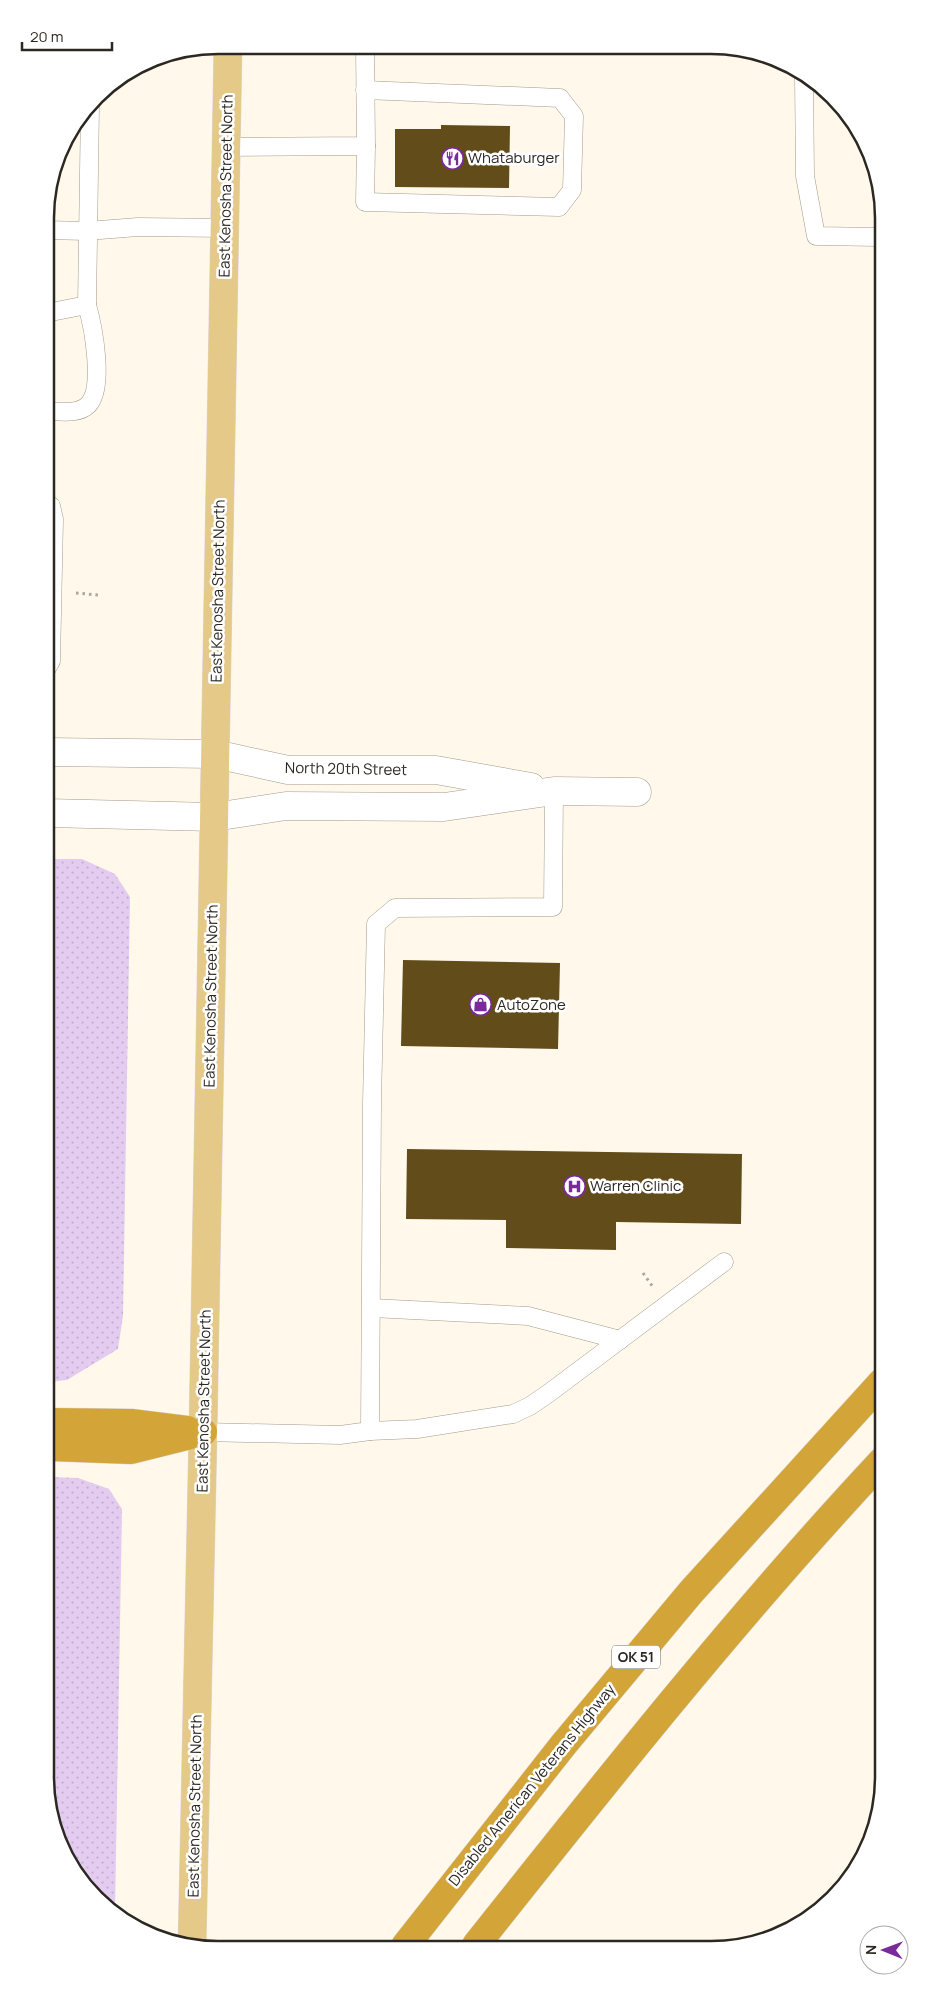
<svg xmlns="http://www.w3.org/2000/svg" width="929" height="1995" font-family="Manrope,sans-serif">
<defs>
<pattern id="grass-dots" width="8" height="8" patternUnits="userSpaceOnUse" patternTransform="scale(1.25)"><rect width="8" height="8" fill="#e3ccef"/><path d="M2 2h.1M6 6h.1" fill="none" stroke="#c3afcd" stroke-width="1.8" stroke-linecap="round"/></pattern>
</defs>
<rect width="100%" height="100%" fill="#fff8eb"/>
<g fill="url(#grass-dots)">
<path d="M48,859H82L115,874L130,897L123,1316L118,1349L67,1380L49,1382Z"/>
<path d="M50,1477L78,1478L109,1489L122,1509L115,1912L104,1907L68,1864L51,1822Z"/>
</g>
<g fill="#624c1a">
<path d="M441,125L510,126L509,188L395,187V129H441Z"/>
<path d="M46,365H55L54,396H46Z"/>
<path d="M403,960L560,963L558,1049L401,1046Z"/>
<path d="M407,1149L742,1154L741,1224L616,1222V1250L506,1248V1220L406,1219Z"/>
</g>
<g fill="none" stroke-linecap="round" stroke-linejoin="round">
<defs>
<g id="service">
<path d="M804,78L805,176L816,236L878,237"/>
<path d="M365,90L560,98L574,116L572,190L559,207L365,202L366,146"/>
<path d="M226,147L366,146L365,46"/>
<path d="M45,230L87,231L138,227L225,228"/>
<path d="M46,313L87,305L90,106"/>
<path d="M46,411C59,411 78,415 88,405C105,388 93,326 87,305"/>
<path d="M46,503L51,506L54,519L51,661L47,668"/>
<path d="M372,1308L528,1316L620,1340"/>
<path d="M370,1431L372,1103L376,924L395,908L553,907L554,791"/>
<path d="M203,1432L340,1435L370,1431L417,1429L513,1414L530,1406L549,1393L724,1262"/>
</g>
<g id="minor">
<path d="M215,754L288,770H436L531,787"/>
<path d="M214,817L286,806L444,807L554,791L637,792"/>
</g>
<g id="tertiary">
<path d="M47,752L215,754"/>
<path d="M47,813L214,817"/>
</g>
<path id="primary" d="M192,1947L203,1432L228,45"/>
<g id="motorway">
<path d="M50,1422L131,1423L187,1430"/>
<path d="M50,1447L131,1450L203,1432"/>
<path d="M476,1945C607,1780 738,1615 882,1461"/>
<path d="M405,1946L564,1744L691,1592L882,1382"/>
</g>
</defs>
<use href="#service" stroke="#a29b8c" stroke-width="19"/>
<use href="#minor" stroke="#a29b8c" stroke-width="29"/>
<use href="#tertiary" stroke="#a29b8c" stroke-width="29"/>
<use href="#primary" stroke="#d9d8d7" stroke-width="29"/>
<use href="#motorway" stroke="#d9d8d7" stroke-width="29"/>
<g stroke="#aca69c" stroke-width="3" stroke-dasharray="2.5 4" stroke-linecap="butt">
<path d="M76,593L98,595"/>
<path d="M643,1273L653,1287"/>
</g>
<use href="#service" stroke="#fff" stroke-width="18"/>
<use href="#minor" stroke="#fff" stroke-width="28"/>
<use href="#tertiary" stroke="#fff" stroke-width="28"/>
<use href="#primary" stroke="#e5c988" stroke-width="28"/>
<use href="#motorway" stroke="#d3a539" stroke-width="28"/>
</g>
<defs>
<symbol id="restaurant-ring" viewBox="-11 -11 22 22"><circle r="9.5" fill="#fff" stroke="#7a2a9b" stroke-width="1.5"/><path d="M-5-6h1v4h1v-4h1v4h1v-4h1v5L-1.5 .5V6h-2V.5L-5-1ZM5-6V6H3V1.5H1.5Q1.5-4 5-6Z" fill="#7a2a9b"/></symbol>
<symbol id="shop-ring" viewBox="-11 -11 22 22"><circle r="9.5" fill="#fff" stroke="#7a2a9b" stroke-width="1.5"/><path d="M-5-2.5h2.3a2.7 3.5 0 0 1 5.4 0H5L5.5 6h-11ZM-1.5-2.5h3a1.5 2.3 0 0 0-3 0Z" fill="#7a2a9b"/></symbol>
<symbol id="hospital-ring" viewBox="-11 -11 22 22"><circle r="9.5" fill="#fff" stroke="#7a2a9b" stroke-width="1.5"/><path d="M-5-5h3v3.5h4V-5h3V5h-3V1.5h-4V5h-3Z" fill="#7a2a9b"/></symbol>
</defs>
<g fill-rule="evenodd">
<use href="#restaurant-ring" x="440" y="146" width="25" height="25"/>
<use href="#shop-ring" x="468" y="992" width="25" height="25"/>
<use href="#hospital-ring" x="562" y="1174" width="25" height="25"/>
</g>
<g text-anchor="middle" stroke-width="5" stroke-linejoin="round" paint-order="stroke">
<rect fill="#fff" stroke="#6b6864" stroke-width="1" x="612" y="1645.5" width="48" height="23" rx="4"/>
<g font-size="14" font-weight="bold" fill="#2b2822">
<text x="636" y="1662">OK 51</text>
</g>
<g font-size="15" fill="#2b2822" stroke="#fff" text-anchor="start">
<text x="468" y="163">Whataburger</text>
<text x="497" y="1010">AutoZone</text>
<text x="590" y="1191">Warren Clinic</text>
</g>
<g font-size="15" fill="#2b2822" stroke="#fff">
<text transform="translate(226 186) rotate(-89)" y="5">East Kenosha Street North</text>
<text transform="translate(218 591) rotate(-89)" y="5">East Kenosha Street North</text>
<text transform="translate(346 769) rotate(1)" y="5">North 20th Street</text>
<text transform="translate(211 996) rotate(-89)" y="5">East Kenosha Street North</text>
<text transform="translate(204 1401) rotate(-89)" y="5">East Kenosha Street North</text>
<text transform="translate(532 1785) rotate(-51)" y="5">Disabled American Veterans Highway</text>
<text transform="translate(195 1806) rotate(-89)" y="5">East Kenosha Street North</text>
</g>
</g>
<path d="M0 0H929V1995H0ZM218 54H711A164 164 0 0 1 875 218V1777A164 164 0 0 1 711 1941H218A164 164 0 0 1 54 1777V218A164 164 0 0 1 218 54Z" fill="#fff" fill-rule="evenodd"/>
<path fill="none" stroke="#2b2822" stroke-width="2.5" d="M218 54H711A164 164 0 0 1 875 218V1777A164 164 0 0 1 711 1941H218A164 164 0 0 1 54 1777V218A164 164 0 0 1 218 54Z"/>
<g transform="translate(884 1950) rotate(271)"><circle r="24" fill="#ffffff" stroke="#aaa9a7"/>
<path d="M0-4L9 19L0 12L-9 19Z" fill="#7a2a9b"/>
<text y="-8" font-size="14" font-weight="bold" text-anchor="middle" fill="#2b2822">N</text>
</g>
<path d="M22 42v8h90v-8" fill="none" stroke="#2b2822" stroke-width="2.5"/>
<text x="30" y="42" font-size="15" fill="#2b2822" stroke="#ffffff" stroke-width="4" paint-order="stroke">20 m</text>
</svg>
